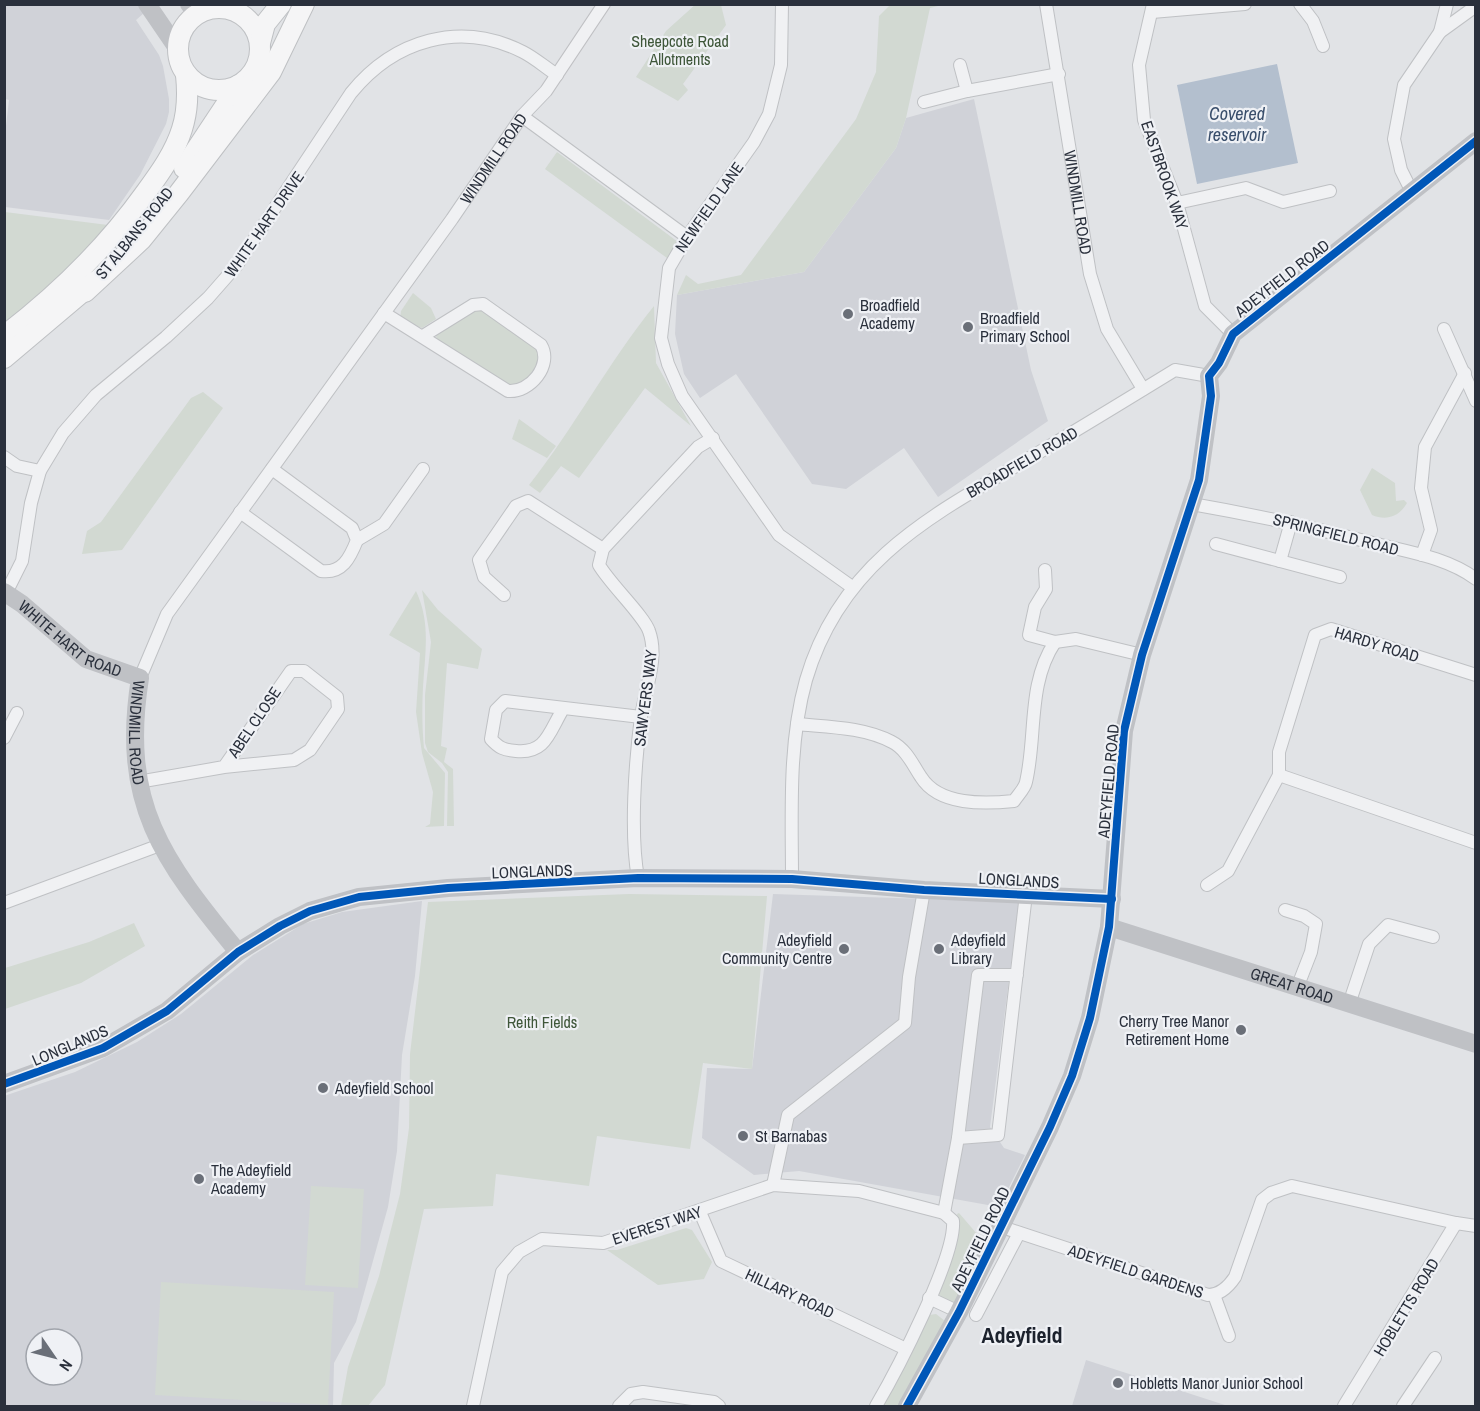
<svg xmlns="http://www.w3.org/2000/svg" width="1480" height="1411" font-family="'Archivo Narrow',sans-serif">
<rect width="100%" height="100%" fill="#e1e3e6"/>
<g fill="#d0d2d8" fill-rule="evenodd">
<path d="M5,5H153L136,20L159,55L163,66L169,99V112L166,124L140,175L109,220L5,207L4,143L9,100L5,99Z"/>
<path d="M974,99L1031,370L1048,421L938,497L904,448L846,489L812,484L736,374L700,398L684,374L675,334L677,295L804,272L896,148L906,118Z"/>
<path d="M773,894L1019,902L990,1127L1004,1148L1025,1155L999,1207L799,1171L754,1175L702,1138L707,1068L752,1069Z"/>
<path d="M422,901L415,976L402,1055L397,1151L388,1207L356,1322L334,1363L333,1406H5L4,1096L75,1072L137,1042L181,1014L253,955L303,924L342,912ZM36,1339H72V1375H36Z"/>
<path d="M1086,1360L1228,1406H1072Z"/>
</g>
<g fill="#d2d9d2">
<path d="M696,4L721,5L726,25L683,84L688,90L678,101L636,77L666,31Z"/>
<path d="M890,5H942L930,8L906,118L896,148L804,272L677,295L686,275L698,284L741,275L856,119L876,72L879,16Z"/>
<path d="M557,152L678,242L667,258L545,169Z"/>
<path d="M5,212L108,225C76,261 43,295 5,324Z"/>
<path d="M413,293L431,308L436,319L422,328L400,319L401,311Z"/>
<path d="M654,306L656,363L691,426L645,388L579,478L561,466L540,493L529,485C574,428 608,363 654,306Z"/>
<path d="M480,310L538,347L541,358L525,383L518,387L509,385L437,343L436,334L471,311Z"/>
<path d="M203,392L223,408L122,550L82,554L87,531L101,522L191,398Z"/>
<path d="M519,419L556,446L547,458L512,439Z"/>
<path d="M1372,468L1395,483L1396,501L1404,500L1407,503C1399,517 1386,521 1372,515L1360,490Z"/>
<path d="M422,590L438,610L482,649L478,669L447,663L441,746L447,748L444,762L453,769L454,826H447L448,772L442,763L428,752L425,743V695L431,642Z"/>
<path d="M416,591C431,623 425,653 423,687C422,707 422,728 424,748L445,773L444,826L425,827L430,824L433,792L422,753L416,712L420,653L389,635Z"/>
<path d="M629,894L767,896L752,1069L703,1063L690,1149L597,1136L589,1186L496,1174L493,1206L424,1209L385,1385L368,1406H341L348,1367L379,1276L400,1194L409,1128L410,1054L428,902Z"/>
<path d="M134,923L145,946L81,983L5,1009V968L89,942Z"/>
<path d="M311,1186L364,1189L358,1288L305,1285Z"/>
<path d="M959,1213L983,1241L968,1280L956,1302L948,1305L941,1300C930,1280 966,1243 957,1214Z"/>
<path d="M686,1228L692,1230L712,1262L704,1279L658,1285L607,1250H617Z"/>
<path d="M161,1282L334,1292L328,1405L155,1395Z"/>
<path d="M936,1314L945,1321L903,1406H879L929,1315Z"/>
</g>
<path fill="#b3bfce" d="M1277,64L1298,163L1197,184L1177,85Z"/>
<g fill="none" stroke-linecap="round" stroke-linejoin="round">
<defs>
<g id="street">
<path d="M782,4L781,65L769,114L754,142L687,237L669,268L661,338L668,364L682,396L779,535L852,587"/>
<path id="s1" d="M1046,4L1090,274L1107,329L1143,389"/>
<path d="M1153,4L1139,65L1144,120L1177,203L1205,306L1233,334"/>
<path d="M1300,4L1313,21L1323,46"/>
<path d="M1152,12L1245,4"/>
<path d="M1440,32L1447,4"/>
<path d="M960,65L967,91"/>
<path d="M924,102L967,91L1059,74"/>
<path d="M522,116L687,237"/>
<path d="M1412,192L1401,170L1394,139L1404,85L1440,32L1476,6"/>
<path d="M1177,203L1246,188L1283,202L1330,191"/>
<path d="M384,313L508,391C530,393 553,365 541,345L483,304L473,305L423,336"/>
<path d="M1444,329L1476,401"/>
<path d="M4,457L17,466L40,471"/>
<path d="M1192,504C1255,515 1315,528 1377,544C1409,552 1448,558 1476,579"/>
<path d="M240,512L321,571C342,574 350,558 357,540L352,528L272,469"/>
<path d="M357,540L384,524L423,469"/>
<path d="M1216,544L1340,577"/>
<path d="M1422,555L1431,530L1421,488L1425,447L1465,373"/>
<path d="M1280,561L1291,522"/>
<path d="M1045,570L1046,589L1035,607L1029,635L1055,642L1076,639L1142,655"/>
<path d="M6,593L22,561L31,503L40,471L63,433L96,395L166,337L208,298L237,265L351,93C394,40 460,20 523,52C535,58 546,68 557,75"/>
<path d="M504,595L484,577L479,560L516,506L528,501L603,549"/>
<path id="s2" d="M140,678L167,614L452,219L522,116L546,91L604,4"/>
<path d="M563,709C549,732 546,754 516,751C504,750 499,748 491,739L496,710L505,701L641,717"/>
<path d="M797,724C828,727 864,727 892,742C906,749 913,765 921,777C939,806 985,804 1014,801C1018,795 1025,788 1026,782C1037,735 1027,684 1055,642"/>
<path d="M4,738L17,713"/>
<path d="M1279,775L1476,843"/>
<path d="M138,782L224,767L294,760L310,750L338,709L337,697L304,671H291L224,767"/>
<path d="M638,878C630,834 635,762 641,717C645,689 659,658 649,631C644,616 610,584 599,565L603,549L698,447L713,438"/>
<path d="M792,879C792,813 788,744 806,680C842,556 941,511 1043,450C1087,424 1131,397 1175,370L1209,376"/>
<path d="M1207,885L1228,871L1279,775V752L1315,635L1331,629L1476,675"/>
<path d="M4,903L160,845"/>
<path d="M1285,910L1304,916L1316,924L1311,952L1297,988"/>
<path d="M1017,975H978L958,1138L998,1135L1026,894"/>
<path d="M1349,1004L1369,944L1388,925L1433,937"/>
<path d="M773,1185L788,1115L905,1023L909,977L924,890"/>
<path d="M700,1212L721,1261L906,1349"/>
<path d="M944,1213L958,1138"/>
<path d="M1002,1227L1208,1295C1220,1295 1229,1286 1235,1277L1262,1200L1271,1193L1292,1186L1456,1223"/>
<path d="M1214,1295L1229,1336"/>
<path d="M929,1298L959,1312"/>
<path d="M976,1315L1019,1233"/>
<path d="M473,1406L502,1272L519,1252L542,1239L603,1243L773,1185L859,1191L944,1213L953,1221C956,1257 896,1372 876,1406"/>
<path d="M619,1406L631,1394L643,1392L714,1402L719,1406"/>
<path d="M1344,1406L1456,1223L1476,1226"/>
<path d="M1403,1406L1435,1358"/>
</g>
<g id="primary">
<circle cx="219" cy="49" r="41"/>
<path d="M260,43L265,24L281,4"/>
<path d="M184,168L239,85"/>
<path d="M85,292L141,240L179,193L271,72L304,4"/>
<path d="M4,336C59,294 106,248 146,192C160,173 175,152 182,129C188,110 188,94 186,75"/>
<path d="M4,358L94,282"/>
</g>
</defs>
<use href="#street" stroke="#bfc1c4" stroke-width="14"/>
<use href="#primary" stroke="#bec0c3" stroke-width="22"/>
<use href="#street" stroke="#f0f1f3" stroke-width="12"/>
<g stroke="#bfc1c5" stroke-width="18">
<path d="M147,4L177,48"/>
<path d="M189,4L205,10"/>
<path id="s3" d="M4,592L22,604L86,659L140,678C120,804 162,859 238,952"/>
<path id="s4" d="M1109,927L1476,1044"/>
<path d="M4,1084L103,1048L167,1011L238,952L280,926L310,911L359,897L448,888L638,878L792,879L924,890L1112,899"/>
<path d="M907,1406L959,1312L1050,1127L1072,1076L1090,1018L1109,927L1124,731L1142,655L1199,480L1211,396L1209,376L1219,363L1233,334L1476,141"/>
</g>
<use href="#primary" stroke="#f5f5f6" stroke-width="20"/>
<defs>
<g id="cycleway">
<path d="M4,1084L103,1048L167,1011L238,952L280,926L310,911L359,897L448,888L638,878L792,879L924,890L1112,899"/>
<path d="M907,1406L959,1312L1050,1127L1072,1076L1090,1018L1109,927L1124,731L1142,655L1199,480L1211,396L1209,376L1219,363L1233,334L1476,141"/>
</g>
</defs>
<use href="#cycleway" stroke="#eff1f5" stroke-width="11"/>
<use href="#cycleway" stroke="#0057b8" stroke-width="8"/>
</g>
<g fill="#6a6f78" stroke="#eff1f5" stroke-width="2">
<circle cx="848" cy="314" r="6"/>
<circle cx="968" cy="327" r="6"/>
<circle cx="844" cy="949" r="6"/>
<circle cx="939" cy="949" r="6"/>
<circle cx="1241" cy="1030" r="6"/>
<circle cx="323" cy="1088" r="6"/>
<circle cx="743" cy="1136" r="6"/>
<circle cx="199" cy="1179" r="6"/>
<circle cx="1118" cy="1383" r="6"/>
</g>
<g text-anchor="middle" stroke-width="4.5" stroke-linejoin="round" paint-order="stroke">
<g font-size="16" fill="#3e5639" stroke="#eff1f5">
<text x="680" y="47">Sheepcote Road<tspan x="680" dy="18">Allotments</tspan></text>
<text x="542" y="1028">Reith Fields</text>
</g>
<g font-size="16" fill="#2a303c" stroke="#eff1f5">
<text dy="6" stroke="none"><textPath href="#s2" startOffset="630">WINDMILL ROAD</textPath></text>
<text transform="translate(1165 175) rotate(71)" y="6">EASTBROOK WAY</text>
<text dy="6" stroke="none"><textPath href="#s1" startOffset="201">WINDMILL ROAD</textPath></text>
<text transform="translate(709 207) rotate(-55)" y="6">NEWFIELD LANE</text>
<text transform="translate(264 224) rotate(-55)" y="6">WHITE HART DRIVE</text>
<text transform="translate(134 233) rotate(-51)" y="6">ST ALBANS ROAD</text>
<text transform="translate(1282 278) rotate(-38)" y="6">ADEYFIELD ROAD</text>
<text transform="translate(1022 462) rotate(-30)" y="6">BROADFIELD ROAD</text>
<text transform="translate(1336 534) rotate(14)" y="6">SPRINGFIELD ROAD</text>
<text dy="6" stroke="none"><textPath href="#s3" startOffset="82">WHITE HART ROAD</textPath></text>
<text transform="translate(1377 644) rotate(17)" y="6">HARDY ROAD</text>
<text transform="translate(645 698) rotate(-83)" y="6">SAWYERS WAY</text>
<text transform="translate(254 722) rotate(-56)" y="6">ABEL CLOSE</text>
<text dy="6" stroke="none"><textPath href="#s3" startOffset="218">WINDMILL ROAD</textPath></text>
<text transform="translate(1108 781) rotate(-85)" y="6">ADEYFIELD ROAD</text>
<text transform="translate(532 871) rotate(-2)" y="6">LONGLANDS</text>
<text transform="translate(1019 880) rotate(3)" y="6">LONGLANDS</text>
<text dy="6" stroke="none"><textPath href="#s4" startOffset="192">GREAT ROAD</textPath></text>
<text transform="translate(70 1045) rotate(-23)" y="6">LONGLANDS</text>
<text transform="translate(657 1225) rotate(-18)" y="6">EVEREST WAY</text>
<text transform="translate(980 1239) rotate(-64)" y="6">ADEYFIELD ROAD</text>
<text transform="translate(1136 1271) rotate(18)" y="6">ADEYFIELD GARDENS</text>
<text transform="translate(790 1293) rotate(25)" y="6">HILLARY ROAD</text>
<text transform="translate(1406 1307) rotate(-59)" y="6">HOBLETTS ROAD</text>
</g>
<g font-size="16" fill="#2a303c" stroke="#eff1f5" text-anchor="start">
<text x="860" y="311">Broadfield<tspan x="860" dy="18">Academy</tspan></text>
<text x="980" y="324">Broadfield<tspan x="980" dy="18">Primary School</tspan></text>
<text x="832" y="946" text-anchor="end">Adeyfield<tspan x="832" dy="18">Community Centre</tspan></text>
<text x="951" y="946">Adeyfield<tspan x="951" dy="18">Library</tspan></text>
<text x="1229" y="1027" text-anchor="end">Cherry Tree Manor<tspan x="1229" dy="18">Retirement Home</tspan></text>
<text x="335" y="1094">Adeyfield School</text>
<text x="755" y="1142">St Barnabas</text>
<text x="211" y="1176">The Adeyfield<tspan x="211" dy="18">Academy</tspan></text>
<text x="1130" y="1389">Hobletts Manor Junior School</text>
</g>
<g font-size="18" font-style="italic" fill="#394e6b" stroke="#eff1f5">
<text x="1237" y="120">Covered<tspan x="1237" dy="21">reservoir</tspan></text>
</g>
<g font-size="22" font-weight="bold" fill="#1c222d" stroke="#eff1f5">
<text x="1022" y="1343">Adeyfield</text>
</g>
</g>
<rect width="1480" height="1411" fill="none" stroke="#2a303c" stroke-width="12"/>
<g transform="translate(54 1357) rotate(125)"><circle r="28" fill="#eff1f5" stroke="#a0a4ab" stroke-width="1.5"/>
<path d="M0-4.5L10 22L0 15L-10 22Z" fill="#6a6f78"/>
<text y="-9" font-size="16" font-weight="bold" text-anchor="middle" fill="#2a303c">N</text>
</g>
</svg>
